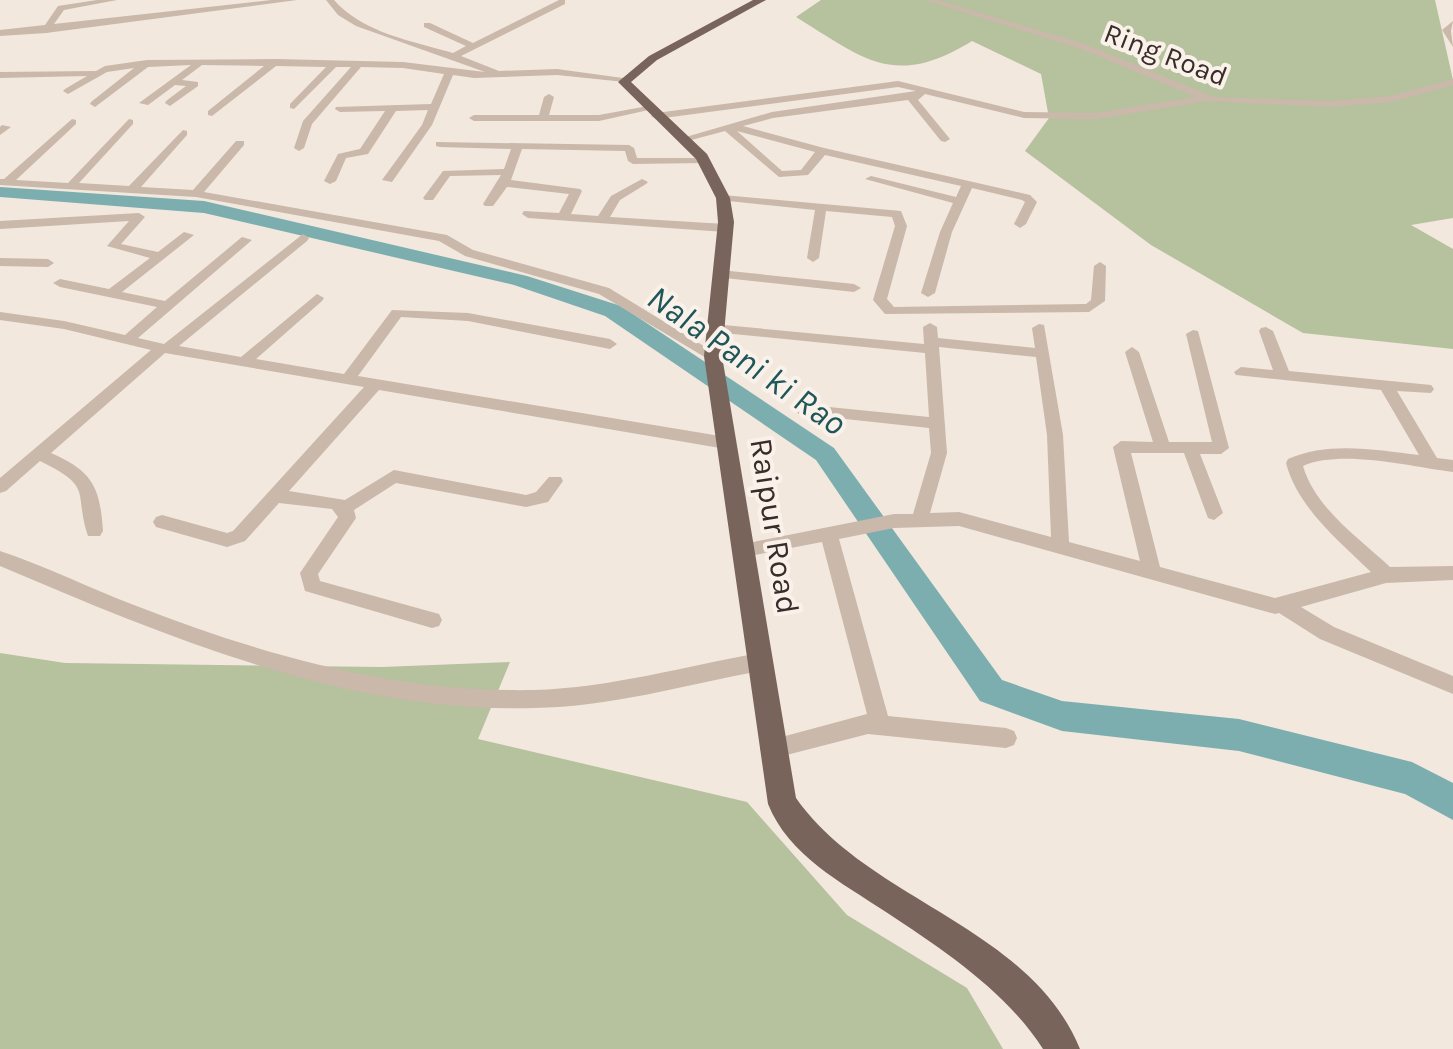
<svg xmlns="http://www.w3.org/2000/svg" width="1453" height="1049" font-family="Karla,sans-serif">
<rect width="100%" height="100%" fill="#f2e8de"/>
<g fill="#b6c19e">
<path d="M821,0H1435L1453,80V218L1411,225L1453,249V349L1303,333L1151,245L1025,151L1049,118L1041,74L972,41C894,89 864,59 796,17Z"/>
<path d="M0,653L65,663L382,667L510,662L478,739L747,802L847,915L967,988L1003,1049H0Z"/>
</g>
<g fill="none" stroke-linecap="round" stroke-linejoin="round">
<path fill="#7daeaf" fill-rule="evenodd" d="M0,187L204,201L527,276L621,306L834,448L1002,680L1062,701L1239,719L1412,762L1453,783V820L1405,794L1239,751L1062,731L980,701L816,460L605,316L514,285L204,213L0,197Z"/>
<g fill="#cab8aa" fill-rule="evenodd">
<path d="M97,0H117L64,10L54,24L271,0H297L46,33L0,36V30L45,25L58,6Z"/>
<path d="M326,0H334C363,33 412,41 453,53L466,46L424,27V23H430L473,43L559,0H565V4L461,56L499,71L557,69L630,79L625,82L557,75L474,78L453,75L432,125L392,182L382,180L422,125L428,110L396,111L368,154L346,158L336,181L330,184L324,181L338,154L360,149L385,111L340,112L335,109L336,107L431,104L444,74L403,68L361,67L312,124L304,148L299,151L294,148L303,121L351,67H336L294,109L290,108V104L326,67L276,66L212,116L208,115V111L264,66L202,65L182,80L198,82V86L170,106L165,103L166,101L186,86L175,85L148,105L139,103L191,65L148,67L95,107L90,104L91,102L134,68L107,72L68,94L63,91L65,89L87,76L0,78V72L96,71L105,66L147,60L275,59L403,62L485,72L356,26L338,15Z"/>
<path d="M924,0H937L1085,44L1214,97L1331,101L1391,96L1453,79V85L1392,102L1331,107L1206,101L1096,119L1024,118L925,94L918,100L950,139L945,142L941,141L908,100L773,118L743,126L824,148L1030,195L1037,202L1026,224L1020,228L1014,224L1025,202L1022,200L972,188L952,232L935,293L928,297L921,293L940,232L953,203L865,179L871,176L956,197L961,186L825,155L808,175L779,177L725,131L684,142L679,139L772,112L916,91L898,87L656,119L651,116L656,113L898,81L1024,112L1096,113L1196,97L1079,48ZM737,131L815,152L801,170L782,171Z"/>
<path d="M1453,21L1451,31L1453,47L1442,30Z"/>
<path d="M549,94L554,97L549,115H599L648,106L653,109L599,121H474L469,118L474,115H539L544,97Z"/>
<path d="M72,119L76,120V124L16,180L68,183L129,119L133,120V124L79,183L129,186L183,130L187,131V135L141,187L193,190L236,141H244V145L204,192L447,235L473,250L609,288L720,356L713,361L708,359L599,294L465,256L439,241L196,197L0,185V179H4Z"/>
<path d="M2,125L11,127L0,135V127Z"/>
<path d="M436,142L629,145L634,148L637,158H708L709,160L704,163L633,164L628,161L625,151L522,149L511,180L580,189L582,191L571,214L598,216L611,196L642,179L648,182L646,184L620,200L610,217L725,224L731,228L725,232L528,218L522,214L524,211L559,213L569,194L507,187L493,206H485L483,204L501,175L450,176L433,200H425L423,198L443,171L504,169L511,149L440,147L436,146Z"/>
<path d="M723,195L901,211L907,226L887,299L894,307L1086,304L1091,300L1094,266L1100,262L1106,266L1105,301L1089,312L885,314L873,300L895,226L892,217L826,211L819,258L813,262L807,258L815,210L719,200V196Z"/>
<path d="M139,213L145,217L121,244L158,252L184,232L194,235L122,292L165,301L242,237L252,240L138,338L164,344L303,234L309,238L307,241L179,346L241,357L317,294L324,298L322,301L256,359L344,374L392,310L468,313L610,339L617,344L610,349L468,321L401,317L358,376L726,437L734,443L726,449L379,390L289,491L345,500L394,470L526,495L536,492L549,477H561L563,481L548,502L526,507L396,483L354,510L356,518L318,574L320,581L439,614L442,620L439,626L432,628L305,591L300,573L338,517L332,509L279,503L245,541L227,547L156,527L153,522L156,517L162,515L227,533L233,531L364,387L165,353L51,453C92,471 100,486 103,531L100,536H88C73,491 95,488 40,461L6,491L0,493V478L151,350L64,329L0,320V312L64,321L125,335L157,307L60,287L53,283L60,279L109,289L150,258L107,246L129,221L0,229V221Z"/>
<path d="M0,258L48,259L54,263L48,267L0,266Z"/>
<path d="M720,270L854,284L861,288L854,292L715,277V271Z"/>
<path d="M930,323L937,327L938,338L1035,348L1032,328L1039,324L1044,325L1063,435L1069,542L1140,561L1113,447L1121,441L1153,442L1125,352L1132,347L1139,352L1169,442H1212L1186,334L1193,330L1198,331L1229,448L1221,454H1200L1223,513L1214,520L1208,518L1184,453H1131L1160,567L1275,598L1371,572C1338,540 1298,508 1286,463L1288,459C1329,441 1376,450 1419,455L1381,390L1236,375L1234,372L1241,367L1273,370L1259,331L1261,328L1266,327L1273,331L1289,371L1431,385L1434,389L1431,393L1397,391L1437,458L1453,460V472C1411,467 1342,449 1303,466C1315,508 1359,538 1390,567L1453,566V580L1386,583L1301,607L1334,627L1453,676V694L1320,639L1279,613L1275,614L959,526L894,528L839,539L888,716L1006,728L1014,731L1017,738L1014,745L1006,748L868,734L771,759L763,756L760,749L763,742L867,714L822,542L744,557L738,555L735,550L738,545L894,514H913L931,453L929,428L799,414L791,409L799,404L929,417L925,353L713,332L706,328L713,324L924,344L923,327ZM939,347L1036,357L1047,435L1051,537L959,512L930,513L947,453Z"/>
<path d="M0,551C46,566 89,588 134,605C262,655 396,693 534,690C610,688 685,666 760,653L767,656L770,662L767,668L760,671C685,685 610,707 534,708C346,713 170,638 0,566Z"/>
</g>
<path fill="#79645b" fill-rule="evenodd" d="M753,0H766L657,60L631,82L707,154L730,198L734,222L722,356L796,798C868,901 1029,925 1080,1049H1043C1005,990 943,950 886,912C841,882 789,856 768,804L704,356L718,222L716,198L696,159L618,82L649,56Z"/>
</g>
<g text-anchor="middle" stroke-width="8" stroke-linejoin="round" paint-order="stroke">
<g font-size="28" fill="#382d29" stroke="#faf2ea">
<text transform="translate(1166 54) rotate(21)" y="10">Ring Road</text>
</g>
<g font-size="32" fill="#382d29" stroke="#faf2ea">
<text transform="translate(775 526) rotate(81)" y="11">Raipur Road</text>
</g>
<g font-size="35" font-style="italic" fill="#1f5658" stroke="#faf2ea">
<text transform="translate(747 360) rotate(35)" y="12">Nala Pani ki Rao</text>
</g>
</g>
</svg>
